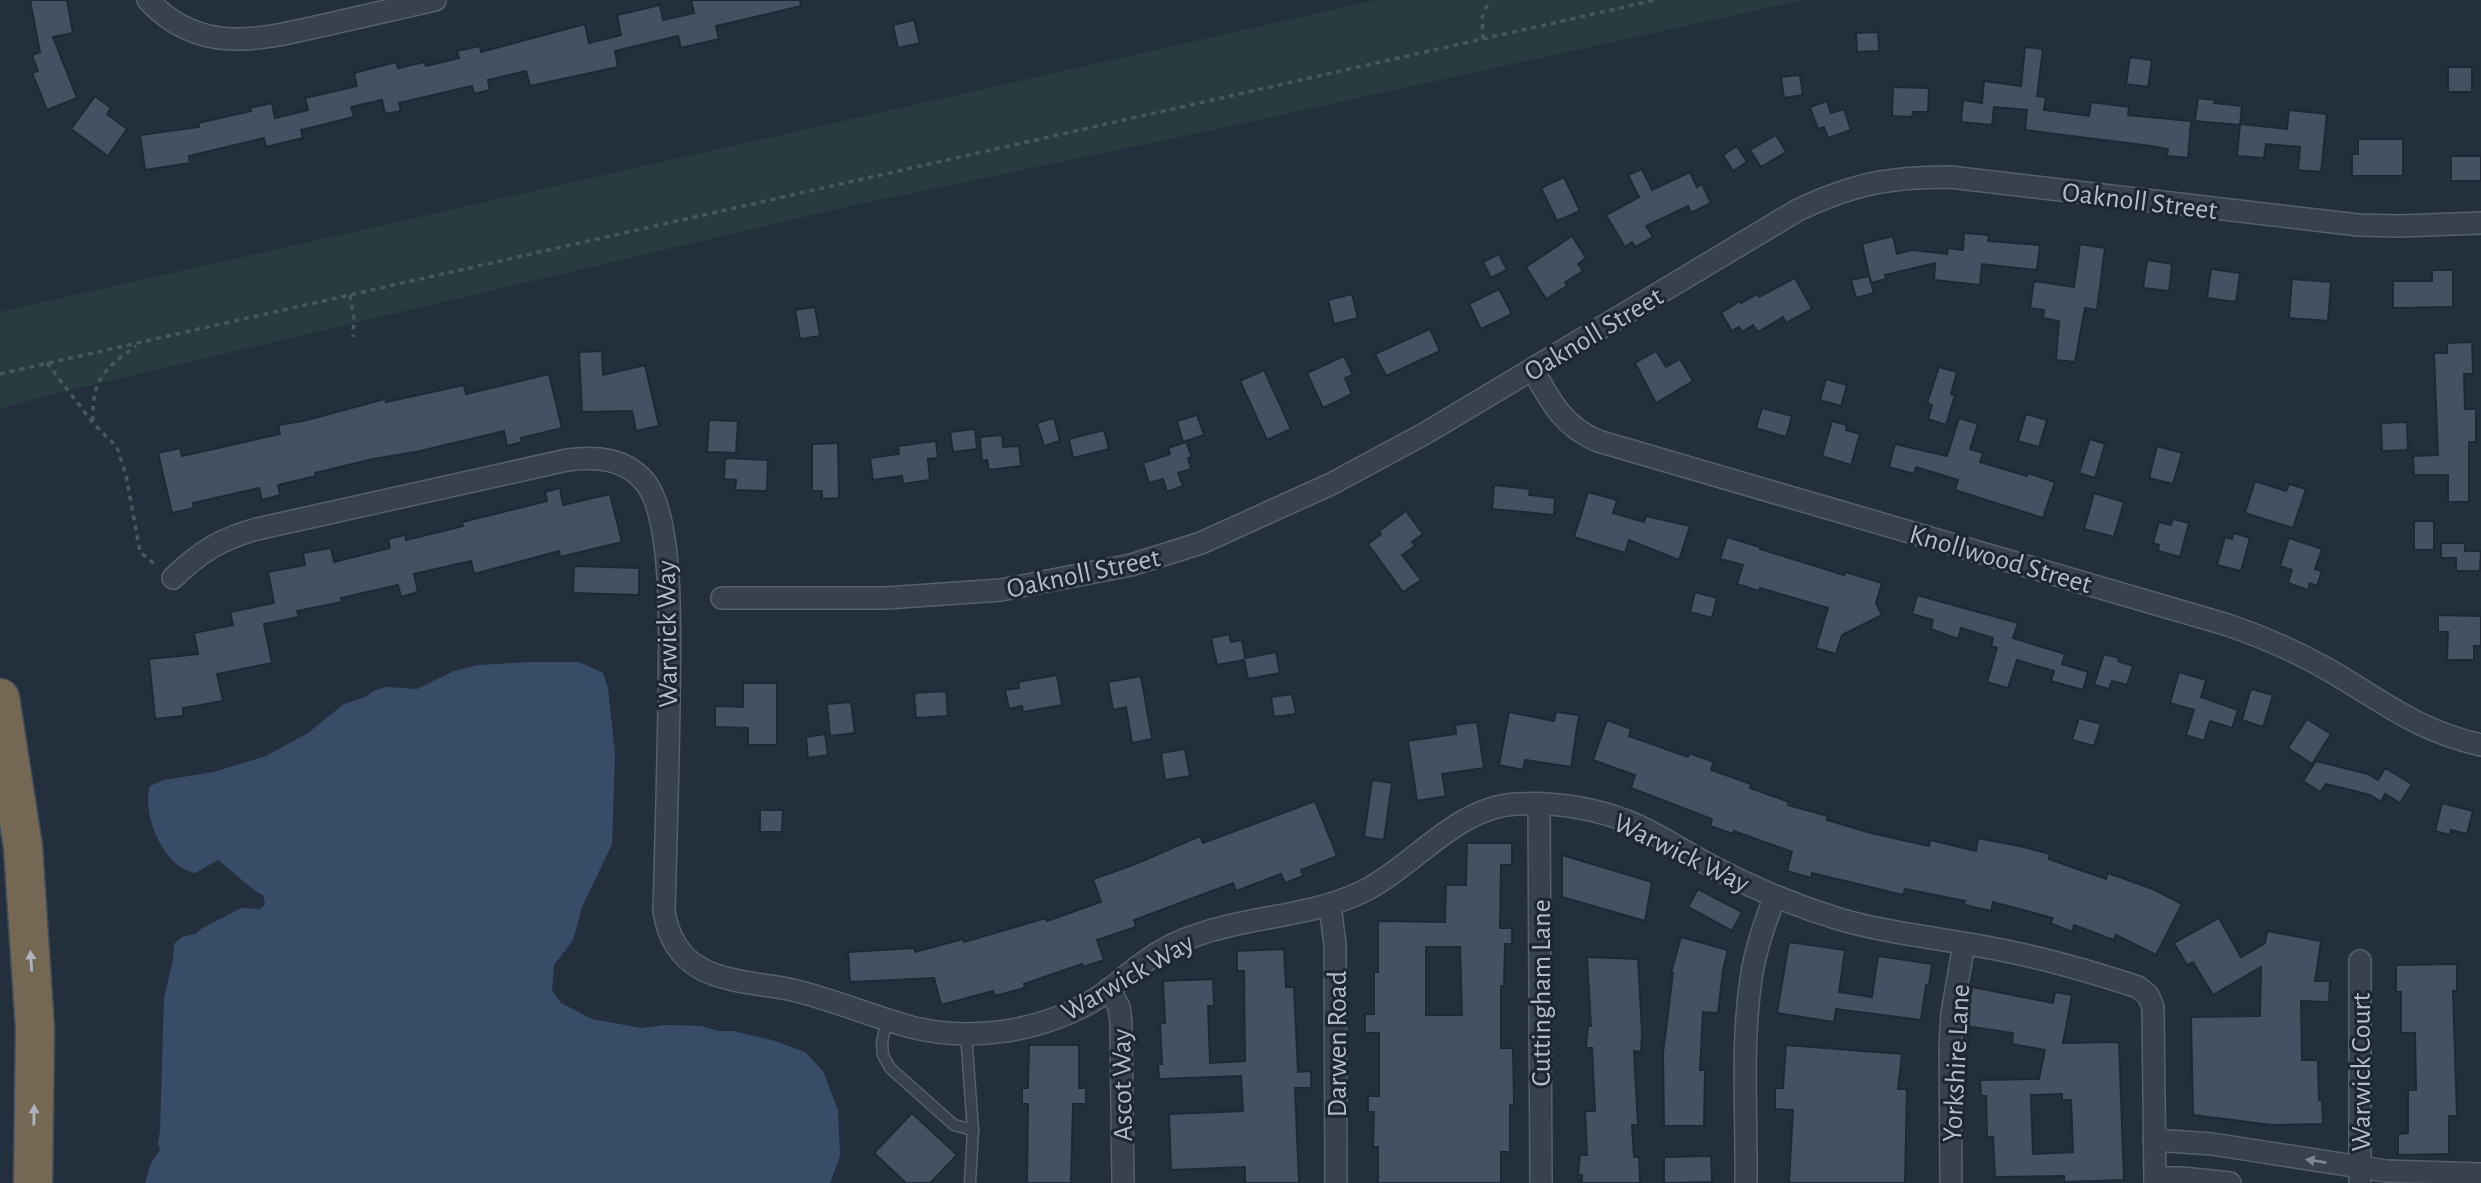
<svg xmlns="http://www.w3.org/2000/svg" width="2481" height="1183" font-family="'Alegreya Sans',sans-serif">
<rect width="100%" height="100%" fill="#242f3e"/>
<path fill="#263c3f" d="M1376,0H1804L1199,133L846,207L45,396L0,409V312Z"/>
<path fill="#394c67" d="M532,662H579L603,673L608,688L615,754L612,844L582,907L573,940L554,965L552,991L561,1003L592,1019L641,1028L665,1025L702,1026L718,1031H733L772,1040L805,1052L823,1071L838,1111L840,1156L830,1183H145L151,1163L160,1150L158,1143L160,1131L164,998L173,960L174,944L182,937L195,934L201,929L241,908L260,909L265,904L263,895L255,891L218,860L195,873C164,868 141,814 150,786L164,780L214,772L266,756L308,733L344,704L363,698L376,690L386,687L417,689L454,671L478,665Z"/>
<g fill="#455162" stroke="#1f2835" stroke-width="2" fill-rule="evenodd">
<path d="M30,0H67L73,33L53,37L77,98L47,110L32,73L38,71L32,55L40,52Z"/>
<path d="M691,0H800L801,6L716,26L719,39L681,48L678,36L615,51L618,67L530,86L526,71L488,80L490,90L474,94L472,86L399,103L401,111L385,114L382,100L351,107L354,117L301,130L303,138L266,147L264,138L189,156L190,163L145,170L140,135L199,127L198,123L251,111L250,108L272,103L275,118L308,110L305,98L357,86L354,73L396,62L398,68L424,62L426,66L459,58L457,51L480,46L481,52L585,24L589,43L621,35L617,15L660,5L663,20L694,13Z"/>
<path d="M914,20L920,43L898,48L893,25Z"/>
<path d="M1878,32L1879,51L1857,52L1856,33Z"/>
<path d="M2025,47L2043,49L2037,96L2046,97L2044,110L2089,116L2091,102L2129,107L2128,115L2191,121L2188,158L2167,156L2168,149L2151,146L2025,130L2027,110L1994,107L1992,125L1961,122L1963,100L1982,103L1984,81L2021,86Z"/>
<path d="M2130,57L2152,60L2148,87L2126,84Z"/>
<rect x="2448" y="67" width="24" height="25"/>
<path d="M1800,75L1803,95L1784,98L1781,77Z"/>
<path d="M1893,87L1929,88L1928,112H1913L1912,117L1892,116Z"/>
<path d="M95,96L111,108L107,114L127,129L108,156L71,129Z"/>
<path d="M2198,98L2215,100L2214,103L2242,106L2240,125L2195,121Z"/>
<path d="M1827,101L1831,113L1844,109L1851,130L1828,138L1824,127L1818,129L1810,107Z"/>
<path d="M2289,110L2327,114L2321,172L2298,170L2300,147L2266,144L2264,158L2237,156L2240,124L2287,129Z"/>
<path d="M1776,135L1786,152L1761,167L1750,150Z"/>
<path d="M2358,139H2403V176H2352V154H2358Z"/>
<path d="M1737,146L1747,162L1733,171L1723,155Z"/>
<rect x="2451" y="156" width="30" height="25"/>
<path d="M1642,169L1652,190L1690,172L1697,187L1702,184L1711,203L1691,213L1688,206L1646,226L1653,237L1635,247L1632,242L1625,247L1606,215L1639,197L1628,175Z"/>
<path d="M1564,177L1580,211L1557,221L1541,188Z"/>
<path d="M1964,233L1989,235L1988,241L2040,245L2037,270L1982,264L1980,285L1934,280L1935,263L1885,275L1886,279L1871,283L1862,244L1893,236L1897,254L1912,250L1947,254L1948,248L1963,250Z"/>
<path d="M1572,236L1586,258L1578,264L1583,271L1565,282L1567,286L1546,299L1526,267Z"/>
<path d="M2080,244L2105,248L2097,310L2085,308L2075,362L2056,360L2059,321L2043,318L2044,310L2030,308L2034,281L2074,287Z"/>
<path d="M1499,254L1507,270L1491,278L1483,262Z"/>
<path d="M2147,260L2172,264L2169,291L2143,288Z"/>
<path d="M2211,269L2240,273L2236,302L2207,298Z"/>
<path d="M2432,270H2453V307L2393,308V281H2432Z"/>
<path d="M1869,276L1874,293L1856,298L1851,280Z"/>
<path d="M1795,278L1812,309L1786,323L1783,317L1758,332L1753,325L1742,332L1739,327L1732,331L1721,313L1740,301L1741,303L1757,294L1759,297Z"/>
<path d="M2292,279L2331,282L2328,321L2289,318Z"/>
<path d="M1499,289L1512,314L1481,329L1469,304Z"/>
<path d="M1352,294L1358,318L1334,324L1328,300Z"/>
<path d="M815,307L820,336L800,339L795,310Z"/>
<path d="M1430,329L1440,351L1386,376L1375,354Z"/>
<path d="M2472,342L2473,374H2464L2465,409H2476V442H2469V502H2448V475H2414L2413,456L2438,455L2434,353H2447V343Z"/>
<path d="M602,351L603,375L645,365L659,426L636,431L632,411L582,412L579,352Z"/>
<path d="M1656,351L1666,367L1680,359L1693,381L1656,403L1635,363Z"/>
<path d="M1344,356L1353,375L1345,378L1352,394L1323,408L1307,373Z"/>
<path d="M1939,367L1957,372L1951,394L1955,395L1946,425L1928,419L1932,405L1927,403Z"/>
<path d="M1264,370L1291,429L1267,440L1240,381Z"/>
<path d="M549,374L562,428L521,438L522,442L507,446L504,431L416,452L373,459L315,473L316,476L278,485L280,495L262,500L259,488L193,503L194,508L172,513L158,453L180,448L182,456L280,434L278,425L303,421L385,399L386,402L464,385L466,394Z"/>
<path d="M1826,379L1847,385L1841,406L1820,400Z"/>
<path d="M1762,408L1792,416L1786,437L1756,428Z"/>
<path d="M2026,414L2047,420L2039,447L2018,441Z"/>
<path d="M1197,415L1204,435L1183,442L1177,421Z"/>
<path d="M1054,418L1060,441L1044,446L1037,423Z"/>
<path d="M1959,418L1978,424L1970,449L1983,453L1980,462L2027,476L2028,473L2055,482L2043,518L1955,490L1958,480L1916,467L1914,474L1889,467L1895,444L1947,456Z"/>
<path d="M709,420L738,421L736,453L707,452Z"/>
<path d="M1832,421L1847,425L1846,430L1860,434L1851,465L1822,456Z"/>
<path d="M2407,422L2408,450L2382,451L2381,423Z"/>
<path d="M975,429L977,449L953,452L950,432Z"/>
<path d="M1104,430L1109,449L1073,458L1069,439Z"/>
<path d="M1002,435L1003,447L1019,446L1021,466L989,470L987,460L982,461L980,437Z"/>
<path d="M2090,439L2105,444L2095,478L2079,473Z"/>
<path d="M936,441L938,458L928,459L930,480L903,484L902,476L873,480L870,458L899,454L898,446Z"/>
<path d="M1186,442L1192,457L1188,458L1191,469L1178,473L1183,486L1167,492L1163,479L1149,483L1143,463L1170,454L1168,448Z"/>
<path d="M838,443L839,498L822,499V491H812V444Z"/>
<path d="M2157,446L2182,453L2173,484L2149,478Z"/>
<path d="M725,458L768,460L767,491L735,490L736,480L724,479Z"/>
<path d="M2255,481L2286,491L2289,484L2306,489L2293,528L2245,513Z"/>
<path d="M1494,485L1530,489L1529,495L1555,498L1554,515L1492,509Z"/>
<path d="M560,488L563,505L610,494L622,542L560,557L559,551L474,574L471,561L414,574L418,592L401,597L398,585L341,598L342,602L297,611L299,617L264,624L272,663L217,674L223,701L183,708V716L155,719L149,659L198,654L194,633L233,625L230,612L274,603L268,572L305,565L303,553L331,548L334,562L390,548L388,539L405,535L406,540L463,526L462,522L547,501L545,492Z"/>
<path d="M1588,492L1617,500L1613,513L1644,522L1646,516L1690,526L1679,560L1629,540L1625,553L1574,537Z"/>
<path d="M2094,493L2124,502L2114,537L2084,529Z"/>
<path d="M1406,511L1423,534L1412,542L1415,546L1402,555L1421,580L1403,592L1368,544L1381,534L1379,531Z"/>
<path d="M2173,519L2189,523L2180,557L2158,551L2159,545L2153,543L2159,522L2171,525Z"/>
<rect x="2414" y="521" width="20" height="29"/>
<path d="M2234,533L2250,538L2241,571L2217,565L2225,537L2232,539Z"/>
<path d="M1727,537L1760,547V549L1844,575L1845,572L1882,583L1876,603L1882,615L1842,635L1836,654L1816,648L1828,608L1760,588L1759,591L1737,584L1743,565L1720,559Z"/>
<path d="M2289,538L2322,549L2315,569L2322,571L2317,586L2310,583L2308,590L2288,583L2292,570L2280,566Z"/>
<path d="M2441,543H2465V551H2481L2480,571H2456V558H2441Z"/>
<path d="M574,566L639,568V595L573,593Z"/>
<path d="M1695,592L1717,598L1712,618L1690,612Z"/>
<path d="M1917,595L2018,623L2013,638L2065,654L2062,664L2088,672L2083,690L2051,681L2054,671L2017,660L2008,688L1987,682L1997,648L1991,646L1993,638L1961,628L1958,639L1931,629L1933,620L1912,614Z"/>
<path d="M2438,615L2481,616V646H2474V660H2447L2448,632H2438Z"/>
<path d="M1229,634L1231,642L1242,640L1245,658L1276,652L1280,673L1248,679L1244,660L1217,665L1211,638Z"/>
<path d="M2104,654L2119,658L2118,661L2133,666L2127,685L2112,681L2109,689L2094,685Z"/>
<path d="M2179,672L2206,680L2201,697L2238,710L2232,728L2210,721L2204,741L2186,735L2194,710L2170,703Z"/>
<path d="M1057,675L1062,705L1023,712L1022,706L1009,709L1005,690L1019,688L1018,682Z"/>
<path d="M1141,676L1152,739L1132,743L1126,707L1113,710L1108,682Z"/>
<path d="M743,683H777V745H748V728L715,727V706L743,707Z"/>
<path d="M2251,689L2273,695L2263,727L2242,720Z"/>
<path d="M946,691L948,716L916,718L914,693Z"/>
<path d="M1292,694L1296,714L1274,717L1271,697Z"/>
<path d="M851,702L855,733L830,736L827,704Z"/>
<path d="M1509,712L1554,721L1556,712L1579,715L1571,767L1525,760L1523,770L1499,765Z"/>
<path d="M2079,718L2101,724L2094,746L2072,740Z"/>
<path d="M2307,719L2331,734L2312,764L2288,748Z"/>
<path d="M1607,720L1631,729L1629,736L1688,757L1689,753L1714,762L1711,770L1751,784L1750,788L1789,802L1788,805L1828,816L1827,820L1871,833L1929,846L1930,840L1976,851L1978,838L2024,847L2050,854L2049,859L2106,879L2108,873L2153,889L2182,904L2156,955L2116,935L2114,940L2074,925L2072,932L2050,923L2053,918L1993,902L1991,911L1964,905L1965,901L1905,889L1903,895L1812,873L1811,878L1787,871L1792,852L1734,831L1733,834L1710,826L1712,819L1631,788L1635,775L1593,760Z"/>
<path d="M1477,722L1484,768L1442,774L1446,796L1417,801L1408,741L1456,734L1455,725Z"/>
<path d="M825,734L828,755L808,758L806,737Z"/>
<path d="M1185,749L1190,776L1165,780L1161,753Z"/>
<path d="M2316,761L2368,774L2378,780L2385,768L2412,784L2400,803L2385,794L2381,802L2370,795L2326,784L2320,792L2303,781Z"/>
<path d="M1372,780L1392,783L1384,840L1364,837Z"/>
<path d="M1315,801L1337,856L1301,870L1303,876L1285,883L1281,874L1236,891L1233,883L1134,920L1136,927L1097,940L1104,960L1083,967L1082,964L1024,984L1025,988L995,996L993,991L941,1005L934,978L850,982L848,952L915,948V952L963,939L964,942L1046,918L1047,921L1101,902L1093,879L1133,865L1200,836L1203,843Z"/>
<path d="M2442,803L2473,811L2467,834L2451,830L2450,835L2435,831Z"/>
<path d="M760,810H783L782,832H760Z"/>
<path d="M1467,843H1512V865H1501L1500,928H1512V944H1505L1504,986H1501V1048H1513L1514,1105H1510V1152H1501V1183H1378V1147H1373L1374,1112H1368V1096H1379V1033H1365V1014H1374V972H1378V921L1445,922L1446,885H1466ZM1426,947H1460L1462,1015H1426Z"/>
<path d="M1562,855L1652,882L1645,921L1562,897Z"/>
<path d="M1698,889L1742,912L1732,931L1688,907Z"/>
<path d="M2219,918L2241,957L2265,943L2267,931L2321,941L2315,981H2330L2329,1002L2301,1001L2302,1060H2318L2319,1100H2322L2323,1124L2271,1125L2193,1115L2191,1017L2260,1016L2261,967L2213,995L2193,962L2187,965L2174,943Z"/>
<path d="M1681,937L1728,950L1723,970L1718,1013L1703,1012L1700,1070H1705L1704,1126H1664L1663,1053L1673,973H1671Z"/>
<path d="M1789,942L1845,950L1839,992L1872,997L1878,956L1932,964L1929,985H1926L1921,1020L1836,1009L1834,1022L1777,1013Z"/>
<path d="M1284,949L1286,987H1294L1298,1072L1311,1071V1088H1295L1299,1183H1245V1167L1171,1170L1169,1114L1243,1111L1241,1076L1159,1079L1158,1064H1162L1160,1023H1165L1163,981L1213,979L1214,1006H1208L1210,1063L1245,1061L1244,971H1237V951Z"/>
<path d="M1587,957L1638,959L1642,1032L1641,1052L1634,1051L1638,1125H1632L1634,1157H1639L1640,1183H1582V1175H1578L1580,1155H1587L1585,1111H1595L1592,1048H1586L1588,1026H1591Z"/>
<path d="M2457,964V991H2453L2457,1116H2449V1154L2398,1155V1134L2408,1133V1090H2416L2415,1033H2401V992H2396V965Z"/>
<path d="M1972,987L2053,1003L2055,992L2072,995L2063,1043L2119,1042L2124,1180L2064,1182V1176L1995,1177L1993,1137H1987L1986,1096H1981L1980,1080L2039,1079L2045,1050L2012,1044L2013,1033L1965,1026ZM2062,1094V1100H2071L2073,1152L2033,1154L2031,1095Z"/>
<path d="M1029,1045H1079V1088H1086V1104H1073L1071,1183H1027L1028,1104H1022V1088H1028Z"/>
<path d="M1786,1045L1902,1054L1898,1089H1907L1905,1183H1789L1793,1110L1775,1109V1088H1783Z"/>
<path d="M912,1113L957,1155L930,1183H906L874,1153Z"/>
<path d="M1711,1156L1712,1182L1664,1183V1157Z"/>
</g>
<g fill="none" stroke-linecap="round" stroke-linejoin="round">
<defs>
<g id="service">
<path d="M887,1020L882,1042L883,1055L890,1068L954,1125L973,1130"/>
<path d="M966,1034L973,1130L970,1183"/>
</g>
<g id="minor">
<path d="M148,0C201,57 263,39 329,24C364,16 400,8 435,0"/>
<path d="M1533,370C1551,402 1563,426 1598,441L2228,625C2263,637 2295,651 2327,669C2383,701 2415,730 2481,745"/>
<path d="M173,578C200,552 220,539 257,529L567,460C596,456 625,458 645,482C676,520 669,653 669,703C668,772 666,842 664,911C675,981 732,979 788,989C830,998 870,1016 911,1027C970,1042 1038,1032 1091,1002C1110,991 1126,975 1143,963C1160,950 1180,940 1200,934C1255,915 1311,917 1364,891C1415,865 1457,807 1516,804C1553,802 1592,808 1627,821C1657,833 1684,852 1713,867C1753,888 1796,906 1839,919C1894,935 1951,939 2006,951C2051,960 2095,973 2138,987L2148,995L2153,1007L2155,1183"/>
<path d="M722,598H886L1001,590L1131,565L1201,543L1331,484L1424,434L1798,210C1853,184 1889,177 1950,177L2358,225L2400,226L2481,223"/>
<path d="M1539,804L1541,1183"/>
<path d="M1330,905L1335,945L1336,1183"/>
<path d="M2360,961V1183"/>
<path d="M1109,989L1119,1007L1121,1022L1123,1183"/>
<path d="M2154,1140L2212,1144L2386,1171L2481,1174"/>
<path d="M2155,1178H2182L2230,1183"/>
<path d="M1746,1183C1747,1115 1741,1046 1751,979C1755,950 1765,923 1775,896"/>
<path d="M1951,1183L1950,1047L1952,1013L1964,944"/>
</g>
<path id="motorway" d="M0,698L23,847L35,1029L33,1183"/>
</defs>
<use href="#service" stroke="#565f6c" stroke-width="13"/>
<use href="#minor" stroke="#565f6c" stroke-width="24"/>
<use href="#motorway" stroke="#434c59" stroke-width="41"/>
<g stroke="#44595c" stroke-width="3.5" stroke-dasharray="5 5" stroke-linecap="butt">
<path d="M1483,39L1482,18L1489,0"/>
<path d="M350,295L354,319L353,337"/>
<path d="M47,363L93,423L117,447L126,475L140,552L157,566"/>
<path d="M0,374L1655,0"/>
<path d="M93,421C92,379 104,369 136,346"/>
</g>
<use href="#service" stroke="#38414e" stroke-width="10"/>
<use href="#minor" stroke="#38414e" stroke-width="21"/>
<use href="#motorway" stroke="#746855" stroke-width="38"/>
</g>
<defs><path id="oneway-solid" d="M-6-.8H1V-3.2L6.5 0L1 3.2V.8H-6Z" transform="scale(1.75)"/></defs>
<g fill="#aeb4bd">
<use href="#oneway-solid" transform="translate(31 961) rotate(-94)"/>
<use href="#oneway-solid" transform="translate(34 1115) rotate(-89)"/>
</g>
<use fill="#7c8592" href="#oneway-solid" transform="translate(2316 1161) rotate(-171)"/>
<g text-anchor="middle" stroke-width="6" stroke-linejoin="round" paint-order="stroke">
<g font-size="28" fill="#b4bcc9" stroke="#1d2633">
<text transform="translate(2140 200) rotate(7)" y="10">Oaknoll Street</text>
<text transform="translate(1593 333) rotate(-31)" y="10">Oaknoll Street</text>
<text transform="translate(2001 558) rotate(16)" y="10">Knollwood Street</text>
<text transform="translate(1083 572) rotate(-12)" y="10">Oaknoll Street</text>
<text transform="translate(666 634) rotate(-91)" y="10">Warwick Way</text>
<text transform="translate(1682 852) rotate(26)" y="10">Warwick Way</text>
<text transform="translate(1127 976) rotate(-30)" y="10">Warwick Way</text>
<text transform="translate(1540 993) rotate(-90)" y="10">Cuttingham Lane</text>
<text transform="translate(1336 1044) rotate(-90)" y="10">Darwen Road</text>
<text transform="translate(1955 1063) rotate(-87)" y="10">Yorkshire Lane</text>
<text transform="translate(2360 1072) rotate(-90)" y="10">Warwick Court</text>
<text transform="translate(1121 1085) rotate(-91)" y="10">Ascot Way</text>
</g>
</g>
</svg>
